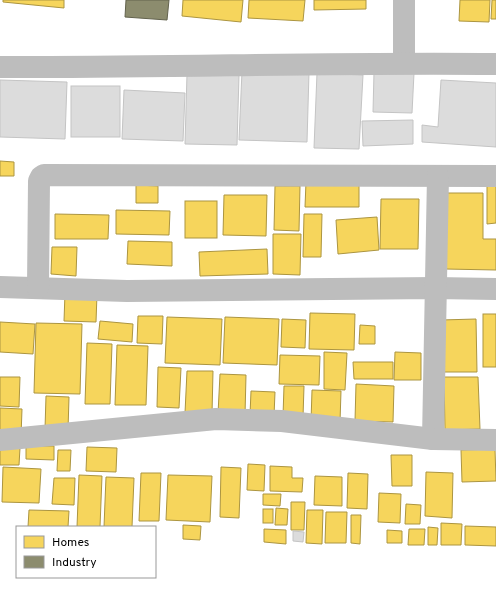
<svg xmlns="http://www.w3.org/2000/svg" width="496" height="594" font-family="Overpass,sans-serif">
<rect width="100%" height="100%" fill="#fff"/>
<g fill="#f6d55c" stroke="#ac9540">
<path d="M3,0H64V8L3,2Z"/>
<path d="M183,0H243L241,22L182,16Z"/>
<path d="M249,0H305L303,21L248,18Z"/>
<path d="M314,0H366V9L314,10Z"/>
<path d="M460,0H490L489,22L459,21Z"/>
<path d="M492,0H496V19H491Z"/>
<path d="M0,161L14,162V176H0Z"/>
<path d="M306,182L359,183V207H305Z"/>
<path d="M487,183H496V223L487,224Z"/>
<path d="M136,185L158,186V203H136Z"/>
<path d="M275,186H300L299,231L274,230Z"/>
<path d="M446,193H483V239H496V270L445,269Z"/>
<path d="M224,195H267L266,236L223,235Z"/>
<path d="M381,199H419L418,249H380Z"/>
<rect x="185" y="201" width="32" height="37"/>
<path d="M116,210L170,211L169,235L116,234Z"/>
<path d="M55,214L109,215L108,239H55Z"/>
<path d="M304,214H322L321,257H303Z"/>
<path d="M377,217L379,250L338,254L336,220Z"/>
<path d="M273,234H301L300,275L273,274Z"/>
<path d="M128,241L172,242V266L127,264Z"/>
<path d="M52,247H77L76,276L51,274Z"/>
<path d="M267,249L268,274L200,276L199,252Z"/>
<path d="M65,293L97,294L96,322L64,321Z"/>
<path d="M310,313L355,314L354,350L309,349Z"/>
<rect x="483" y="314" width="13" height="53"/>
<path d="M138,316H163L162,344L137,343Z"/>
<path d="M167,317L222,319L220,365L165,363Z"/>
<path d="M225,317L279,319L277,365L223,363Z"/>
<path d="M282,319L306,320L305,348L281,347Z"/>
<path d="M476,319L477,372H442L441,320Z"/>
<path d="M100,321L133,324L132,342L98,339Z"/>
<path d="M0,322L35,324L33,354L0,352Z"/>
<path d="M36,323L82,324L80,394L34,393Z"/>
<path d="M360,325L375,326V344H359Z"/>
<path d="M87,343L112,344L110,404H85Z"/>
<path d="M117,345L148,346L146,405H115Z"/>
<path d="M324,352L347,353L345,390L324,389Z"/>
<path d="M395,352L421,353V380H394Z"/>
<path d="M280,355L320,356L319,385L279,384Z"/>
<path d="M353,362H393V379H354Z"/>
<path d="M158,367L181,368L179,408L157,407Z"/>
<path d="M187,371H213L212,414L185,413Z"/>
<path d="M220,374L246,375L245,415L218,414Z"/>
<path d="M0,377H20L19,407L0,406Z"/>
<path d="M444,377H478L480,429L445,430Z"/>
<path d="M356,384L394,386L393,422L355,421Z"/>
<path d="M284,386H304L303,417L283,416Z"/>
<path d="M312,390L341,391L340,422H311Z"/>
<path d="M251,391L275,392L274,416L250,415Z"/>
<path d="M46,396L69,397L68,430L45,429Z"/>
<path d="M0,408L22,409L21,437L0,436Z"/>
<path d="M26,446H54V460L26,459Z"/>
<path d="M0,447L20,448L19,465H0Z"/>
<path d="M87,447L117,448L116,472L86,471Z"/>
<path d="M495,449L496,481L462,482L461,450Z"/>
<path d="M58,450H71L70,471H57Z"/>
<path d="M391,455H412V486H392Z"/>
<path d="M248,464L265,465L264,491L247,490Z"/>
<path d="M270,466L292,467V478H303L302,492L270,491Z"/>
<path d="M3,467L41,469L39,503L2,502Z"/>
<path d="M221,467L241,468L239,518L220,517Z"/>
<path d="M426,472L453,473L452,518L425,516Z"/>
<path d="M141,473H161L159,521H139Z"/>
<path d="M348,473L368,474L367,509L347,508Z"/>
<path d="M79,475L102,476L100,527H77Z"/>
<path d="M168,475L212,476L210,522L166,520Z"/>
<path d="M315,476L342,477V506L314,505Z"/>
<path d="M106,477L134,478L132,527H104Z"/>
<path d="M54,478H75L74,505L52,504Z"/>
<path d="M379,493L401,494L400,523L378,522Z"/>
<path d="M263,494H281L280,506L263,505Z"/>
<path d="M291,502H305L304,530H291Z"/>
<path d="M406,504L421,505L420,524H405Z"/>
<path d="M276,508L288,509L287,525H275Z"/>
<rect x="263" y="509" width="10" height="14"/>
<path d="M29,510L69,511L68,527H28Z"/>
<path d="M307,510H323L322,544L306,543Z"/>
<path d="M326,512H347L346,543H325Z"/>
<path d="M351,515H361L360,544L351,543Z"/>
<path d="M441,523L462,524L461,545H441Z"/>
<path d="M183,525L201,526L200,540L183,539Z"/>
<path d="M465,526L496,527V546L465,545Z"/>
<path d="M428,527L438,528L437,545H428Z"/>
<path d="M264,529L286,530V544L264,542Z"/>
<path d="M409,529H425L424,545H408Z"/>
<path d="M387,530L402,531V543H387Z"/>
</g>
<path fill="#8c8c6e" stroke="#62624d" d="M126,0H169L167,20L125,17Z"/>
<g fill="#dcdcdc" stroke="#c4c4c4">
<path d="M242,71L309,72L307,142L239,140Z"/>
<path d="M374,72L414,73L412,113L373,112Z"/>
<path d="M317,73L363,75L359,149L314,148Z"/>
<path d="M187,74L239,75L237,145L185,144Z"/>
<path d="M0,80L67,82L65,139L0,137Z"/>
<path d="M441,80L496,83V147L422,142V125L438,127Z"/>
<rect x="71" y="86" width="49" height="51"/>
<path d="M124,90L185,93L183,141L122,139Z"/>
<path d="M413,120V144L363,146L362,121Z"/>
<path d="M293,531L304,532L303,542L293,541Z"/>
</g>
<g fill="none" stroke-linecap="round" stroke-linejoin="round">
<g stroke="#bdbdbd" stroke-width="22">
<path d="M404,63V0"/>
<path d="M0,67C165,68 331,62 496,64"/>
<path d="M0,287L127,291L435,288L496,289"/>
<path d="M38,288L39,181L41,177L44,175L496,176"/>
<path d="M433,439L438,176"/>
<path d="M0,440L216,419L282,421L433,439L496,440"/>
</g>
</g>
<rect x="16" y="526" width="140" height="52" fill="#ffffff" stroke="#999999"/>
<rect x="24" y="536" width="20" height="12" fill="#f6d55c" stroke="#999999"/>
<text x="52" y="546" font-size="12" fill="#000000">Homes</text>
<rect x="24" y="556" width="20" height="12" fill="#8c8c6e" stroke="#999999"/>
<text x="52" y="566" font-size="12" fill="#000000">Industry</text>
</svg>
